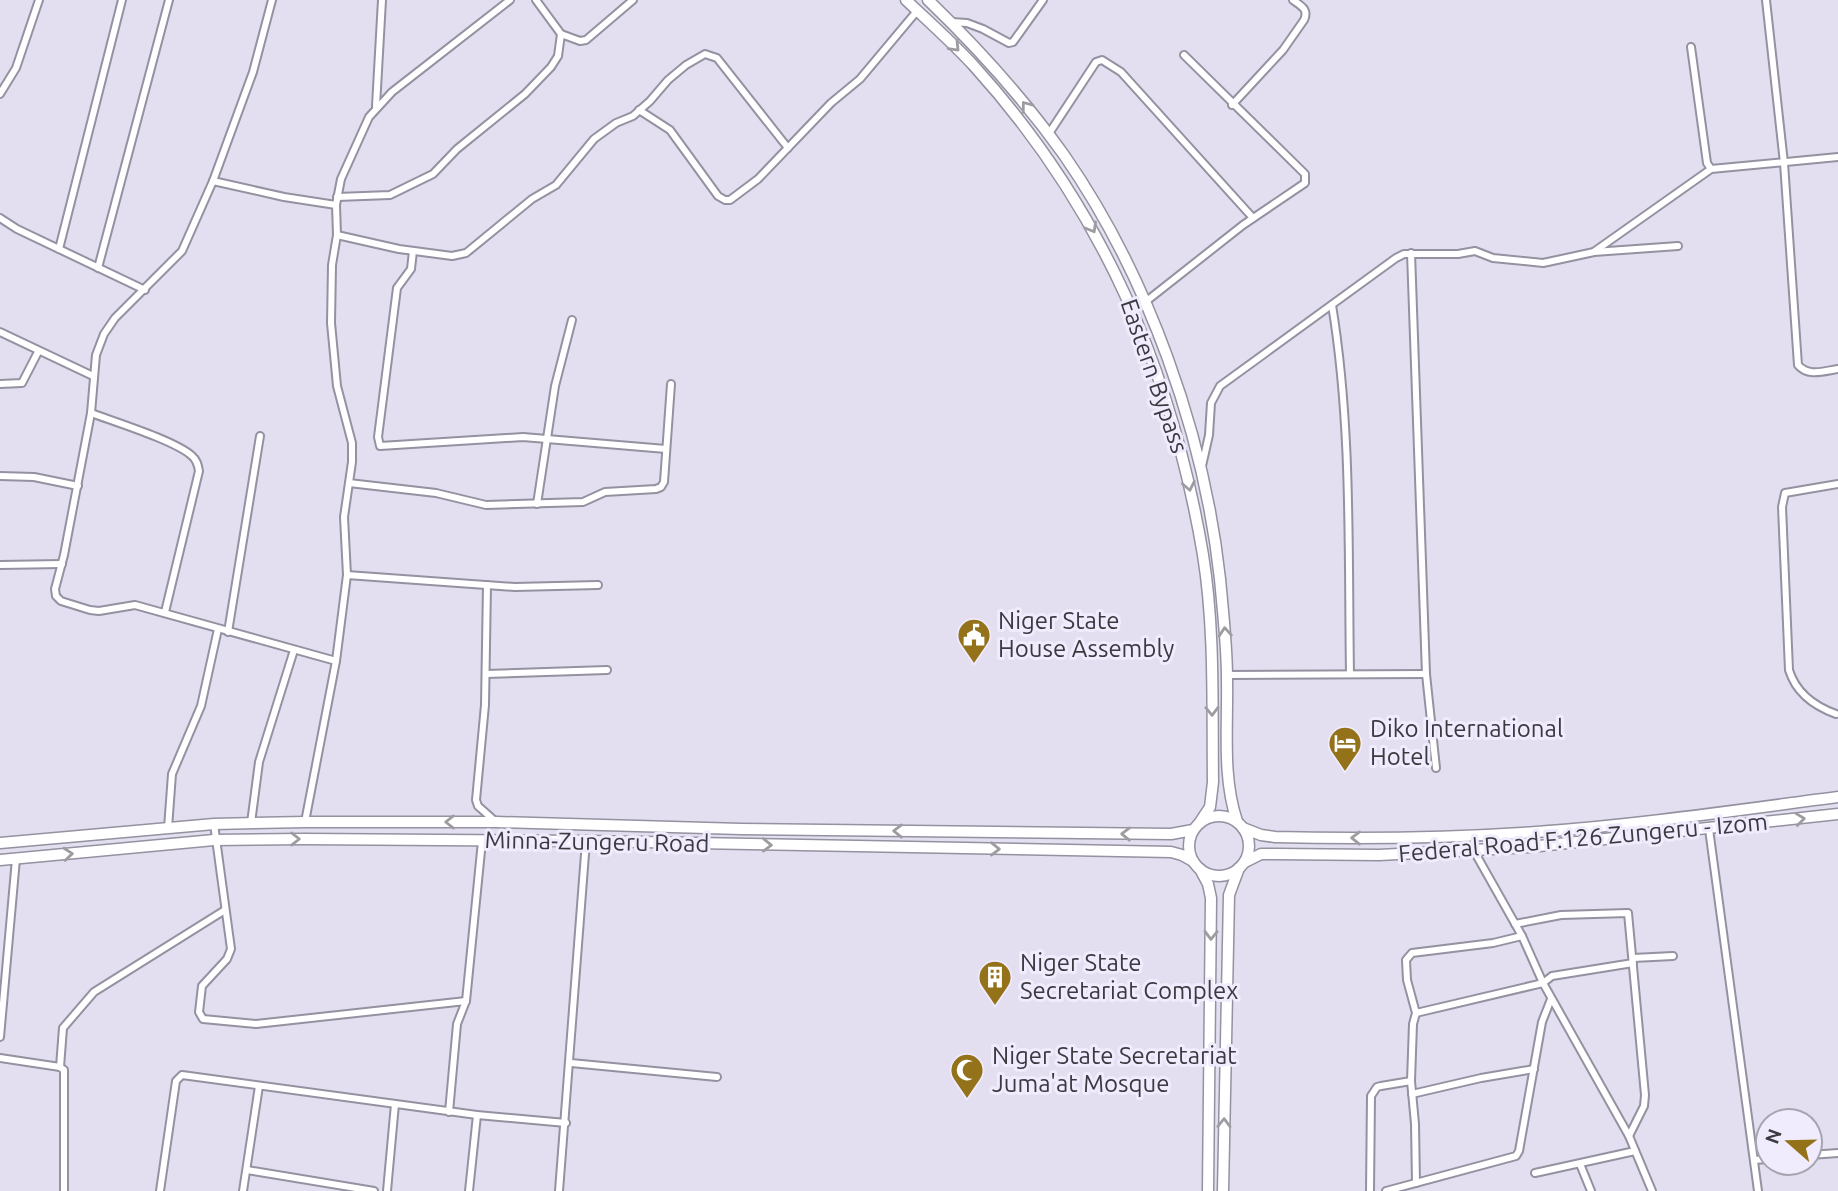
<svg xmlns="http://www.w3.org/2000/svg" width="1838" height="1191" font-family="Ubuntu,sans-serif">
<rect width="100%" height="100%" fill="#e3dff0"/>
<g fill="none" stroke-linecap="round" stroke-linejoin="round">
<defs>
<g id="street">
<path d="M272,0L253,72L213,181L182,251L115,318L104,334L96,355L91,413L64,555L55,589L56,596L61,601L90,610L99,611L135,605L336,661"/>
<path d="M536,0L561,34"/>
<path d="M1766,0L1784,163L1798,365C1808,377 1824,371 1838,369"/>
<path d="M952,22L967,23L983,29L1009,43L1013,42L1043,0"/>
<path d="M1691,47L1707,163L1711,169"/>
<path d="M0,94L16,68L39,0"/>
<path d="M1232,105L1283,50L1304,20C1309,9 1301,6 1293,0"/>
<path d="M376,106L382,0"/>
<path d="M639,110L670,130L718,196L725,200H730L758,179L831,103L860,79L917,11"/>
<path d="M1048,135L1096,62L1102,60L1121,72L1253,218"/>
<path d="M213,181L284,197L336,205"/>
<path d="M337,197L390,195L433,174L457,149L525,94L551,67L558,56L561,34L580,41L586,40L633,0"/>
<path d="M0,218L17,229L145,290"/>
<path d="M337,235L399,249L452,256L466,253L532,199L556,185L594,139L616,123L633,116L650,101L668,80L686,65L705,54L717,58L788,148"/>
<path d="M59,249L122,0"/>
<path d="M413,251L411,269L397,288L378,437L380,446L523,437L666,449"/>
<path d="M1595,251L1711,169L1838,157"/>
<path d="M1411,253L1426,674L1436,768"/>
<path d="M98,268L169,0"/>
<path d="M1144,303L1243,225L1305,183V174L1184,55"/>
<path d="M1332,305C1352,426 1348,551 1350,674"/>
<path d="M0,332L93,376"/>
<path d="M0,384L22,383L38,352"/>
<path d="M91,413C115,422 176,441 192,456C197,460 198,465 199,471L165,612"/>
<path d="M1202,466L1209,435L1211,403L1220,386L1396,258L1404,254H1458L1475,251L1493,258L1543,263L1594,252L1678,246"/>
<path d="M0,476L34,477L78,486"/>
<path d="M349,483L436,493L486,505L583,502L605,492L656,489L661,487L664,482L671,384"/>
<path d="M537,504L555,386L572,320"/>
<path d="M0,565L62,564"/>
<path d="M347,575L515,587L598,585"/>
<path d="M487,585L485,705L476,800L478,806L496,822"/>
<path d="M228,632L260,436"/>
<path d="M486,674L607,670"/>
<path d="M1227,675L1426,674"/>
<path d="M1836,714C1814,706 1796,693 1789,670L1782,507L1785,493L1838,484"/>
<path d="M305,822L336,661L347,575L344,517L352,462V443L337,386L331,323L332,265L337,235L336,205L341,179L369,117L392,92L510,0"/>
<path d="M251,823L259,762L294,650"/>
<path d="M214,824L231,949L227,959L202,986L199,1012L203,1019L256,1024L466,1001"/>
<path d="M168,828L172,774L201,706L218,629"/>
<path d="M1709,829L1758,1191"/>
<path d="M1474,851L1522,936L1543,983L1629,1136L1652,1191"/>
<path d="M1515,924L1561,915L1628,913L1645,1095L1644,1106L1629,1136"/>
<path d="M1633,958L1673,956"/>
<path d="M1416,1013L1543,983L1552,976L1633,963"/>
<path d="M0,1037L16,859"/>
<path d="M0,1058L60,1067L64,1070V1191"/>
<path d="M571,1063L717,1077"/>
<path d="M60,1067L63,1028L94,992L225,910"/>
<path d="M1412,1094L1481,1078L1534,1069"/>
<path d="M449,1112L457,1024L466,1001L482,841"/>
<path d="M1810,1155L1838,1153"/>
<path d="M1754,1160L1768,1159"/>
<path d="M1580,1164L1591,1191"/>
<path d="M247,1170L374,1191"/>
<path d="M1535,1173L1635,1151"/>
<path d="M1416,1183L1415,1124L1411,1081L1413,1024L1416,1013L1407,980L1406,960L1412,953L1493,943L1522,936"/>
<path d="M160,1191L176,1081L182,1075L477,1115L566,1123"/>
<path d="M243,1191L259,1086"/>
<path d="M387,1191L395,1104"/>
<path d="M469,1191L477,1115"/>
<path d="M559,1191L586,841"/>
<path d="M1370,1191L1371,1096L1377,1087L1381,1086L1411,1081"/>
<path d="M1386,1191L1516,1156L1519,1151L1542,1022L1551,999"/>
</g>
<g id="primary">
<path d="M906,0C929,22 953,43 974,66C1101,206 1172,370 1203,555C1215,629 1212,707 1213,782L1210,807L1200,822"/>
<path d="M928,0C978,48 1024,99 1064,155C1148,276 1204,433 1220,579C1223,612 1227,646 1227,679C1228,726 1222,777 1237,821"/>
<circle cx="1219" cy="846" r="30"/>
<path d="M1243,828L1261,835L1275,837C1362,839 1449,838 1536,832C1637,825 1738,810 1838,797"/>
<path d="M0,843L214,824L305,822H496L741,829L1171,834L1193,830"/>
<path d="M0,860L214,840L304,839L586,841L1171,852L1182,855L1193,861"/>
<path d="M1245,862L1261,854H1275L1379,855L1530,847L1838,814"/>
<path d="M1200,869L1208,884L1211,898L1208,1191"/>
<path d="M1223,1191L1229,895L1239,868"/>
</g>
</defs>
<use href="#street" stroke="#9491a0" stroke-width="10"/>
<use href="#primary" stroke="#9491a0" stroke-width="13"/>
<use href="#street" stroke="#fff" stroke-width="6"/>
<use href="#primary" stroke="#fff" stroke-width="10"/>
</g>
<defs><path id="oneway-chevron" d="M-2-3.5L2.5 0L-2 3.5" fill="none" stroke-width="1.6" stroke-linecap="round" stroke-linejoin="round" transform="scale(1.75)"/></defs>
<g stroke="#9e9ca0">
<use href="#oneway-chevron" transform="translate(955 47) rotate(46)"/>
<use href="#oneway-chevron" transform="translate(1026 106) rotate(-127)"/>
<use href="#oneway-chevron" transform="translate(1092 228) rotate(60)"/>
<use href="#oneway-chevron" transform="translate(1189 486) rotate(79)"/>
<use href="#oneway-chevron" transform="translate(1225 632) rotate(-94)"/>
<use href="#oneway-chevron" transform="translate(1212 711) rotate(89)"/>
<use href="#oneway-chevron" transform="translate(1800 819) rotate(-7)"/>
<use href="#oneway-chevron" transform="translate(450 822) rotate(180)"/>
<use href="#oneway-chevron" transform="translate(898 831) rotate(-179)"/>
<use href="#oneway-chevron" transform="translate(1126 834) rotate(-179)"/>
<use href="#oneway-chevron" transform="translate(1356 838) rotate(-179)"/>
<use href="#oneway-chevron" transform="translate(295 839)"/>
<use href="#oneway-chevron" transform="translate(767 845) rotate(1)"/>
<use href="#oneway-chevron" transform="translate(995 849) rotate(1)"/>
<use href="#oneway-chevron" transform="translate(68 854) rotate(-5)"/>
<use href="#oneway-chevron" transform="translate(1211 935) rotate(91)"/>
<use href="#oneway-chevron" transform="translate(1224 1123) rotate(-89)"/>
</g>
<defs>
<symbol id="civic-pin" viewBox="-11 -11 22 30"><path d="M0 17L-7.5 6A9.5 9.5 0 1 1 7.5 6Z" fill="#94721a" stroke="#f0ecfd"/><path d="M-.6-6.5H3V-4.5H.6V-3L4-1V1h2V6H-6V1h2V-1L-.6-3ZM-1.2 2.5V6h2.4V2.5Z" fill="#fff"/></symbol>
<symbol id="hotel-pin" viewBox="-11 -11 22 30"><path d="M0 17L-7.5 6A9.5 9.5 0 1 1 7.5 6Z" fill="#94721a" stroke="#f0ecfd"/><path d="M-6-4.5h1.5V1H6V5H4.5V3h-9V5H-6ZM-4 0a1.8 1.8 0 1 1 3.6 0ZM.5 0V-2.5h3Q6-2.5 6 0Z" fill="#fff"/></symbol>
<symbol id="building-pin" viewBox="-11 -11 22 30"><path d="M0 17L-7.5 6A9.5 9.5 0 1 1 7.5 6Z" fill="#94721a" stroke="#f0ecfd"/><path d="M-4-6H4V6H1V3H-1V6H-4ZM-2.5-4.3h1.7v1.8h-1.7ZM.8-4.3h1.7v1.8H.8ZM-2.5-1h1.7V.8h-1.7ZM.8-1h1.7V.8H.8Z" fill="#fff"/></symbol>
<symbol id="mosque-pin" viewBox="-11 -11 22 30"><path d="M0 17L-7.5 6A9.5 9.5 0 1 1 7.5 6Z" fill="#94721a" stroke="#f0ecfd"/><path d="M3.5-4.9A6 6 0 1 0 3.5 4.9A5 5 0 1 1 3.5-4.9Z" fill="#fff"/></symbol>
</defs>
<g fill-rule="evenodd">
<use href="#civic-pin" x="955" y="616" width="38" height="52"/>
<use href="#hotel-pin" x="1326" y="724" width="38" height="52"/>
<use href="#building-pin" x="976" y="958" width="38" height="52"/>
<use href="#mosque-pin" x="948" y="1051" width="38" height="52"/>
</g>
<g text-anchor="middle" stroke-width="6" stroke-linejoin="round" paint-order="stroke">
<g font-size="24" fill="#3c3a41" stroke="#f0ecfd">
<text transform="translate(1154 376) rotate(71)" y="8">Eastern Bypass</text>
<text transform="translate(1583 838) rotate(-5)" y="8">Federal Road F.126 Zungeru - Izom</text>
<text transform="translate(597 842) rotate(1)" y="8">Minna-Zungeru Road</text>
</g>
<g font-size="24" fill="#3c3a41" stroke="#f0ecfd" text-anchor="start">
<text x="998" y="629">Niger State<tspan x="998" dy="28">House Assembly</tspan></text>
<text x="1370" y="737">Diko International<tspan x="1370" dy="28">Hotel</tspan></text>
<text x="1020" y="971">Niger State<tspan x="1020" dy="28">Secretariat Complex</tspan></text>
<text x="992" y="1064">Niger State Secretariat<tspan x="992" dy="28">Juma'at Mosque</tspan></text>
</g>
</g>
<g transform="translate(1789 1142) rotate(290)"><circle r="33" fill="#f0ecfd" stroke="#a8a5b2" stroke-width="2"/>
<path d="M0-5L12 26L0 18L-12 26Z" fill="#94721a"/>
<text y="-10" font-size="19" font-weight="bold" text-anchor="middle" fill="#3c3a41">N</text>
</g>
</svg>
